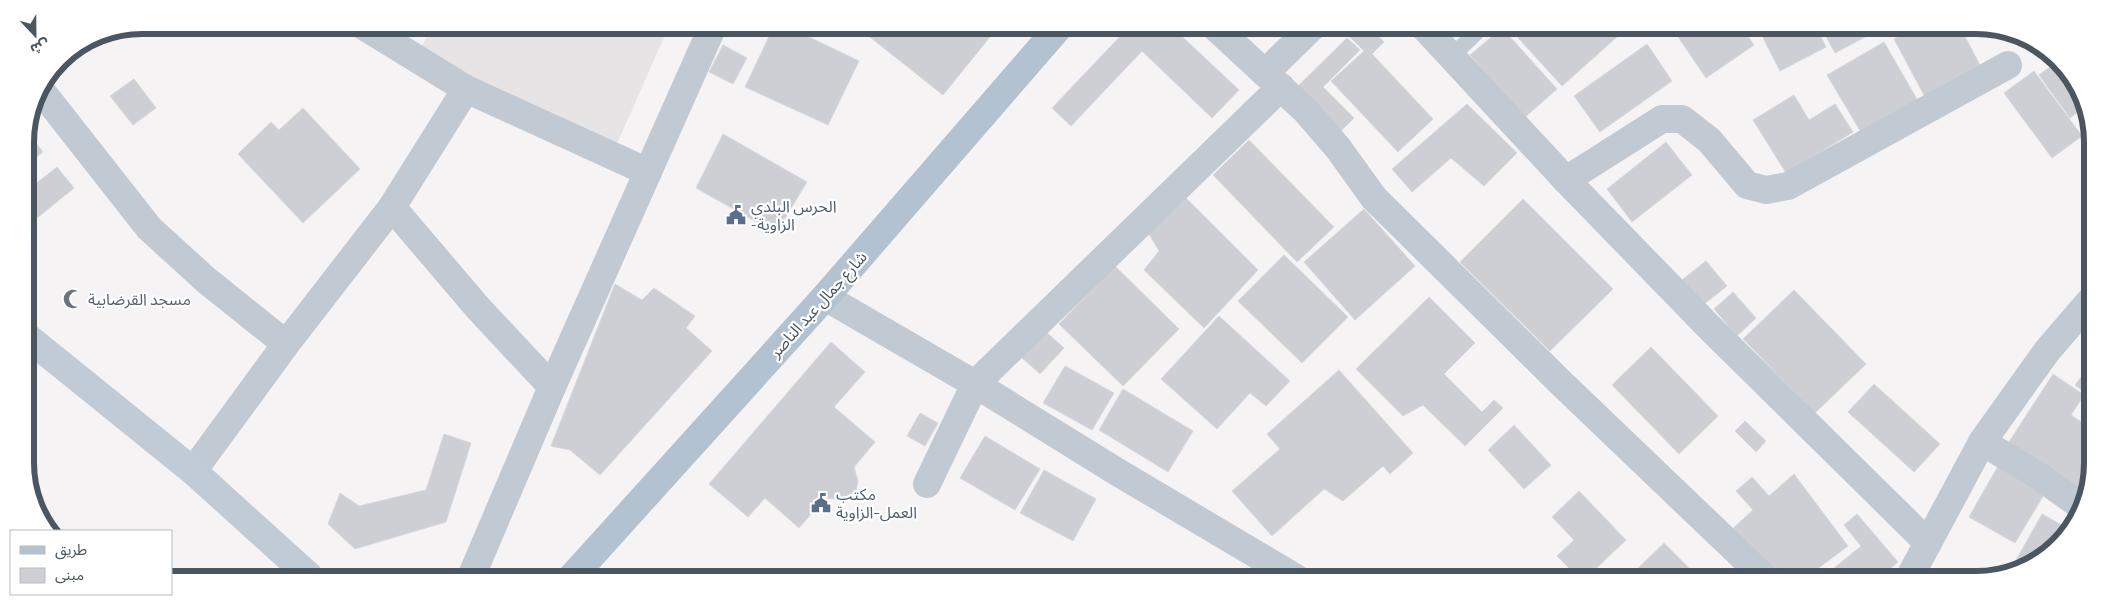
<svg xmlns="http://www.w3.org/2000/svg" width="2118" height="605" font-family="Barlow,'Noto Sans Arabic',sans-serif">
<rect width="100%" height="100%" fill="#f5f3f3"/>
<path fill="#e6e4e5" d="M432,26H669L616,146L419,53Z"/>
<g fill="#cdcfd5" stroke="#d7d9de">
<path d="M774,26H786L859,61L828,125L745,87Z"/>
<path d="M856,26L998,27L943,95Z"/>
<path d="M1129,27H1172L1239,90L1212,118L1142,51L1071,126L1052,108Z"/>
<path d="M1360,28H1371L1384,42L1372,54L1433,119L1398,152L1331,81L1364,51L1350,37Z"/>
<path d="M1502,28L1557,89L1524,118L1470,55Z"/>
<path d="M1509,28H1627L1562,86Z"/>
<path d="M1672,28H1742L1754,45L1706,78Z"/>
<path d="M1758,28H1817L1826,47L1780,71Z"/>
<path d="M1822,29H1878V30L1835,53Z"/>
<path d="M1913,29H1961L1981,67L1925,97L1894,39Z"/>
<path d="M1347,38L1360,50L1323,87L1354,118L1336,136L1292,92Z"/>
<path d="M1884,42L1918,101L1862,134L1827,75Z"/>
<path d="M1647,44L1672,81L1600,132L1574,96Z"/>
<path d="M723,45L747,58L733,84L709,72Z"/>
<path d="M2058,61L2064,64L2085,107L2070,118L2039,75Z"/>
<path d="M2034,71L2082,136L2052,158L2004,93Z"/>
<path d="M134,79L156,108L133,125L110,96Z"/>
<path d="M1794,95L1809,120L1835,104L1853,132L1786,173L1753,120Z"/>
<path d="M1467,104L1517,153L1484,186L1451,158L1412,192L1392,169Z"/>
<path d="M303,108L360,169L303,223L238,154L271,122L279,130Z"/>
<path d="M26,131L43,152L25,166V134Z"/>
<path d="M723,134L807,182L776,233L696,188Z"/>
<path d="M1249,140L1334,227L1297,262L1213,175Z"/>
<path d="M1666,142L1692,175L1632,222L1607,189Z"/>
<path d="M57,167L74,188L26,227V185L29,189Z"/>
<path d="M1182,194L1258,270L1204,328L1144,270L1159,251L1146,229Z"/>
<path d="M1523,199L1613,289L1550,351L1460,262Z"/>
<path d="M1364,209L1415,266L1355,320L1304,262Z"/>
<path d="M1284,255L1348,317L1302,363L1238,301Z"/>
<path d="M1706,261L1727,286L1703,305L1682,280Z"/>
<path d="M1115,266L1179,329L1123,386L1059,324Z"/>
<path d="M615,284L642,300L654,288L695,316L686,328L712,351L600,475L570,450L551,446Z"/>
<path d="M1794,290L1866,364L1815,413L1743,339Z"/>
<path d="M1733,292L1756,318L1737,336L1714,309Z"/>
<path d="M1429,297L1475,343L1444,374L1482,412L1494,400L1503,408L1465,446L1423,405L1403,416L1356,369Z"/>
<path d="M1219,316L1290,381L1266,406L1250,393L1217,429L1161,379Z"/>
<path d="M1045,331L1064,348L1040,374L1021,357Z"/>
<path d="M831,342L865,372L834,407L875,442L854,467L858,481L856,491L845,500L825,498L799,528L765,498L748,517L709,484Z"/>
<path d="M1651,347L1718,416L1679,454L1612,385Z"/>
<path d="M2090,365V396L2075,385Z"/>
<path d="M1065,366L1114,393L1092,430L1043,403Z"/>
<path d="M1339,370L1413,453L1390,474L1383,466L1343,501L1324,489L1272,536L1232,491L1280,449L1267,434Z"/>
<path d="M2053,374L2084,395L2071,415L2089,427V470L2076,490L2007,445Z"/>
<path d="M1874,384L1940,444L1914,472L1848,412Z"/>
<path d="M1123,389L1193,431L1168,472L1099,430Z"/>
<path d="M920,413L938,423L925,446L907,436Z"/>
<path d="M1745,421L1766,441L1756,452L1735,431Z"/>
<path d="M1514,425L1551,465L1524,489L1488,450Z"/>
<path d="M444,434L471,443L446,522L355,549L328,524L340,493L359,506L426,490Z"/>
<path d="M985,436L1040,469L1015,510L960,478Z"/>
<path d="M1998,466L2045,493L2015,543L1969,517Z"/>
<path d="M1044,470L1096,499L1073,541L1020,513Z"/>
<path d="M1794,474L1848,546L1804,579H1776L1730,531L1753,510L1736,491L1752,477L1769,496Z"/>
<path d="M1579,491L1626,540L1585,579H1580L1557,556L1574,540L1552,517Z"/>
<path d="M1857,514L1898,562L1877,580L1821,579L1861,546L1844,525Z"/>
<path d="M2042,514L2067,528L2053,551L2011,569Z"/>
<path d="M1664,543L1700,579H1627Z"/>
</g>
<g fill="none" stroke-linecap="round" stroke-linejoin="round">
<path stroke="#c1cad2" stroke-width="16" d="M1453,55L1481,28"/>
<g stroke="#c1cad2" stroke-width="28">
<path d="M362,25L466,89L648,172"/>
<path d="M1215,27L1306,111L1338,148L1374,198L1559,381L1766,579"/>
<path d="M1425,28L1566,180L1708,326L1928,543"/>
<path d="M1265,73L1312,27"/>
<path d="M39,88L149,228L206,280L286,344"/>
<path d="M1566,180L1662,119H1682L1709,140L1747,185L1766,190L1788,186L2008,65"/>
<path d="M392,207L478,308L552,387"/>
<path d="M825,297L975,384L1119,473L1296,578"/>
<path d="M1982,442L2036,474L2081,506"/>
<path d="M193,471L286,344L392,207L466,89"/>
<path d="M927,484L975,384L1281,87"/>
<path d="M471,577L552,387L713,26"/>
<path d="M1908,580L1982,442L2047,351L2090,301"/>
</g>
<path stroke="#c1cbd6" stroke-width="28" d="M26,336L193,471L309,576"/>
<path stroke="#b3c2d1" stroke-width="28" d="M572,577L825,297L1059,27"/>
</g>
<defs>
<symbol id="civic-bare" viewBox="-9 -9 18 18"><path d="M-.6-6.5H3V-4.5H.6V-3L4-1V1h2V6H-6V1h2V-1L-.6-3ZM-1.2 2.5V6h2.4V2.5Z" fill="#5c6f8a" stroke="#fff" stroke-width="2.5" paint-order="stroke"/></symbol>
<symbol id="mosque-bare" viewBox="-9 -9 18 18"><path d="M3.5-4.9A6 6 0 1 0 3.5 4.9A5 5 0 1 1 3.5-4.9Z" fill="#6b7280" stroke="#fff" stroke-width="2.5" paint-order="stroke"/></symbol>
</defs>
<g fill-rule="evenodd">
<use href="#civic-bare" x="722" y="201" width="28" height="28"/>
<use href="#mosque-bare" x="59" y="285" width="28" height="28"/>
<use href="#civic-bare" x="807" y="489" width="28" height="28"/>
</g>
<g text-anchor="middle" stroke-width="4.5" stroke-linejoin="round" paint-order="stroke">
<g font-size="16" fill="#4e5e75" stroke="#fff" text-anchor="start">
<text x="751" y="212">الحرس البلدي<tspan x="751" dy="18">-الزاوية</tspan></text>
<text x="836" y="500">مكتب<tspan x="836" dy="18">العمل-الزاوية</tspan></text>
</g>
<g font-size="16" fill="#5b616d" stroke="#fff" text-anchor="start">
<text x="88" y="305">مسجد القرضابية</text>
</g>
<g font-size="16" fill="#4a5661" stroke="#fff">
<text transform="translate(818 304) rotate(-48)" y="6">شارع جمال عبد الناصر</text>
</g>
</g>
<path d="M0 0H2118V605H0ZM142 34H1976A108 108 0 0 1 2084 142V463A108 108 0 0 1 1976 571H142A108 108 0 0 1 34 463V142A108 108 0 0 1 142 34Z" fill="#fff" fill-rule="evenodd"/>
<path fill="none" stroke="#4a5661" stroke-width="6" d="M142 34H1976A108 108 0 0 1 2084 142V463A108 108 0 0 1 1976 571H142A108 108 0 0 1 34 463V142A108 108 0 0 1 142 34Z"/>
<rect x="10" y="530" width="162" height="65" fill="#ffffff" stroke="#b7bbc0"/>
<rect x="20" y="546" width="25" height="8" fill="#b3c2d1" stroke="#b7bbc0"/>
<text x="55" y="555" font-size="15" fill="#4a5661">طريق</text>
<rect x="20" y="568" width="25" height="15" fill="#cdcfd5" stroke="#b7bbc0"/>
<text x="55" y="580" font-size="15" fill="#4a5661">مبنى</text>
<g transform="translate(35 35) rotate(158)" stroke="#ffffff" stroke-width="4" paint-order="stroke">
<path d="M0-4L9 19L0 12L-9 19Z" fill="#4a5661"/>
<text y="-8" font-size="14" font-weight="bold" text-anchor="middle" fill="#4a5661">ش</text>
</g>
</svg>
